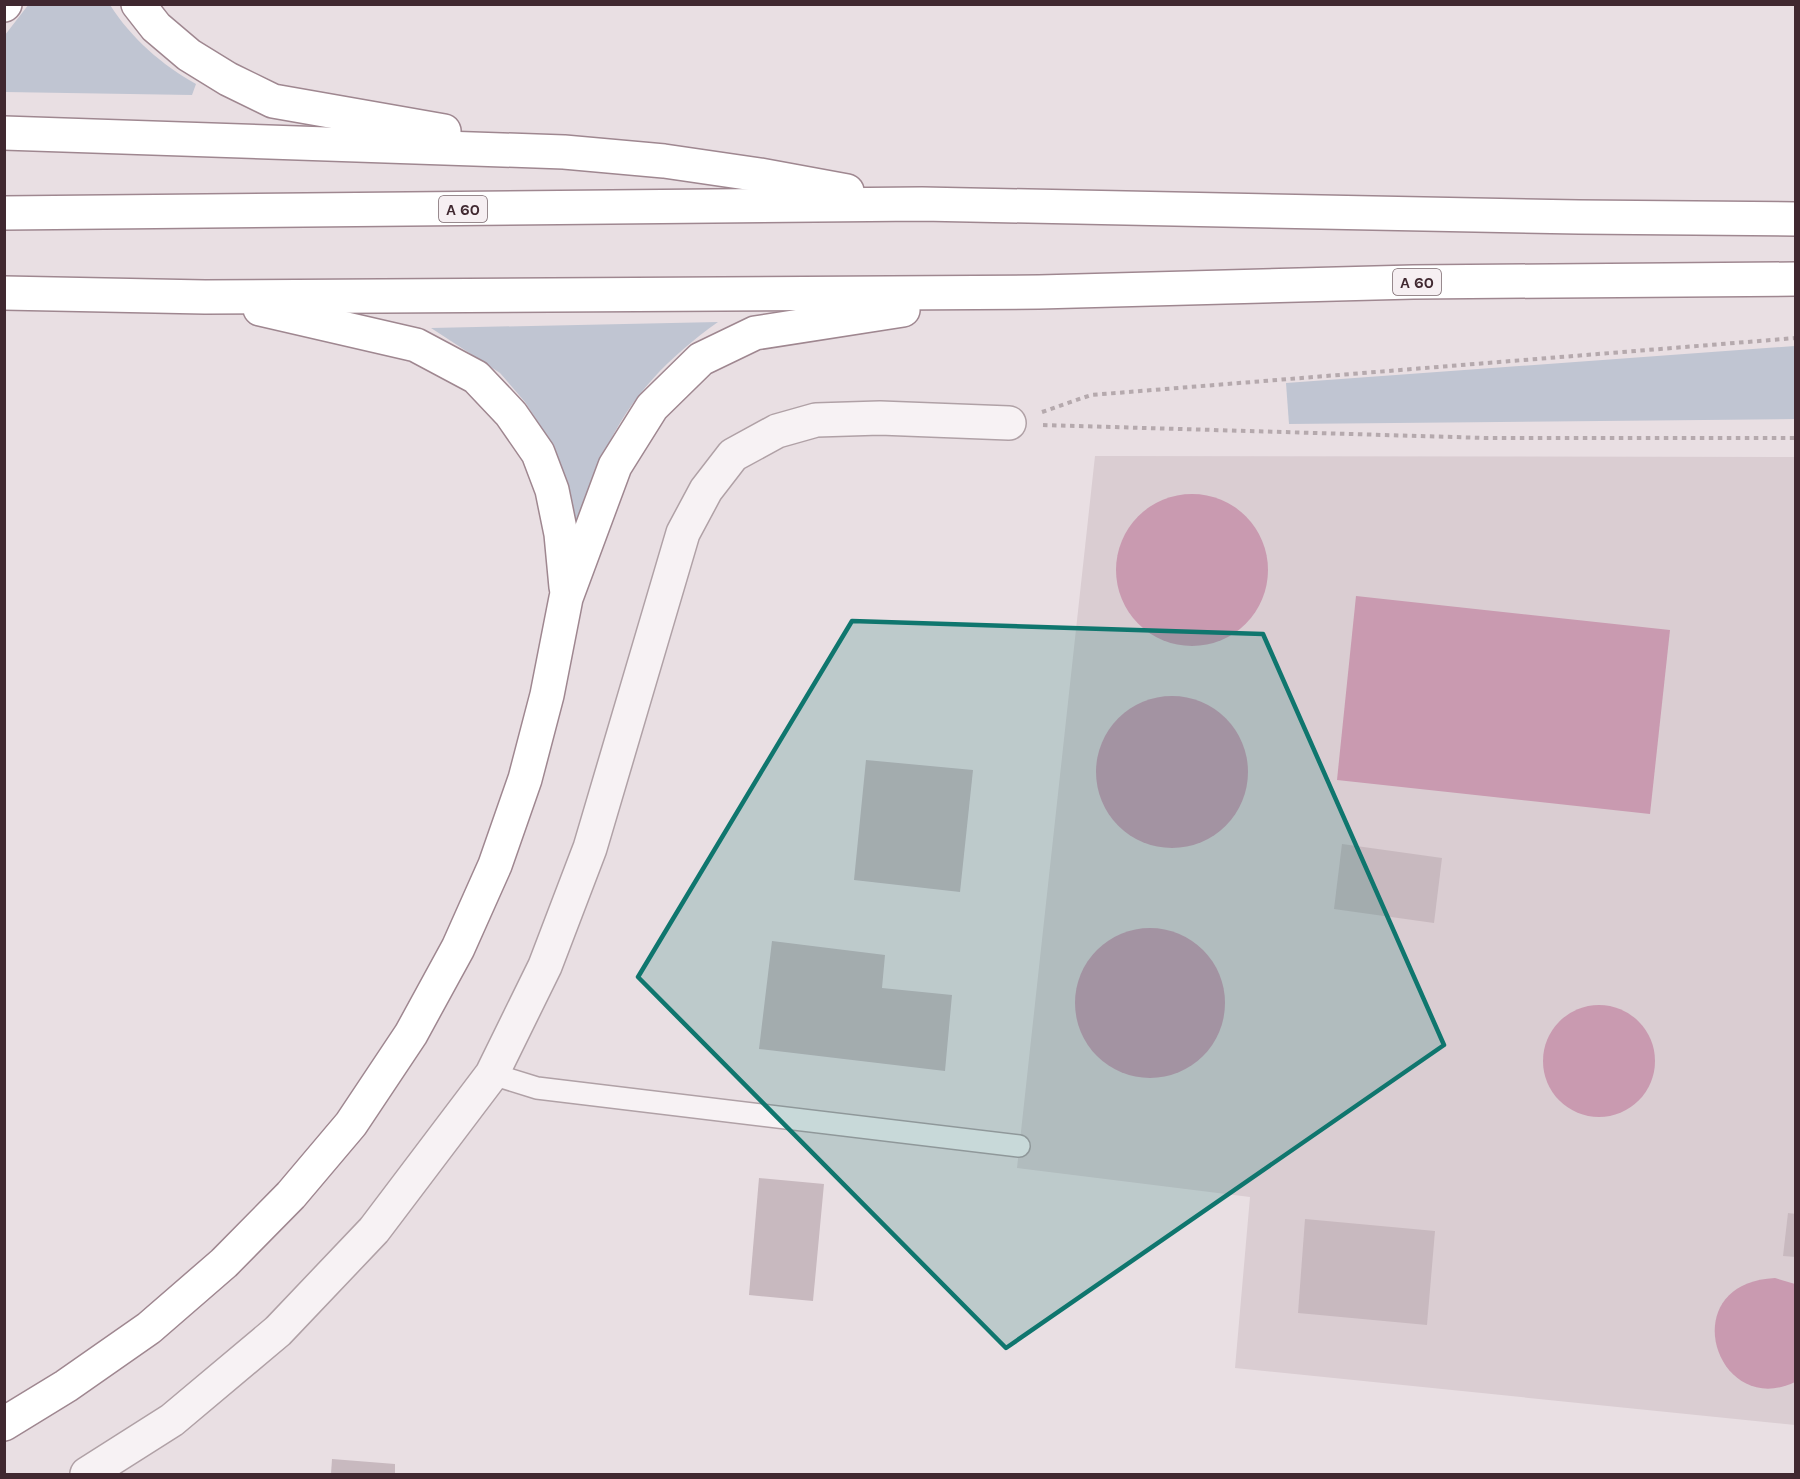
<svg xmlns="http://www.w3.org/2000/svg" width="1800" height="1479" font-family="Karla,sans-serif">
<rect width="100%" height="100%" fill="#e9dfe3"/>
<path fill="#dacdd2" d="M1095,456L1795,457V1425L1235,1368L1250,1197L1017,1168Z"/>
<g fill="#c0c5d2">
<path d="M29,4L110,5C131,38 162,65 196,84L192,95L5,92V35Z"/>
<path d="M718,322C669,357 630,396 605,452C593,478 584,516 576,544L564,478L548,438L525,402L500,373L431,328Z"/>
<path d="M1795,346V419L1289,424L1286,383Z"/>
</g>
<g fill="#c99ab0">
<circle cx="1192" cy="570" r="76"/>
<path d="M1356,596L1670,630L1650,814L1337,780Z"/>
<circle cx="1172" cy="772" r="76"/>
<circle cx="1150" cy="1003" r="75"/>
<circle cx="1599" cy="1061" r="56"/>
<path d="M1775,1278L1795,1284V1382C1716,1420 1672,1283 1775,1278Z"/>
</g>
<g fill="#c8b9bf">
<path d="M866,760L973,770L960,892L854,880Z"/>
<path d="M1342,844L1442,858L1434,923L1334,909Z"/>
<path d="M772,941L885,955L882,988L952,995L945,1071L759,1049Z"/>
<path d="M759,1178L824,1184L813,1301L749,1295Z"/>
<path d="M1788,1213L1796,1214V1257L1783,1256Z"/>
<path d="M1305,1219L1435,1231L1427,1325L1298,1313Z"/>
<path d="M332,1459L395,1464V1474H331Z"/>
</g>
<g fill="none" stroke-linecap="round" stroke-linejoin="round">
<defs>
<path id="service" d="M492,1074L537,1088L1019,1146"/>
<path id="minor" d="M87,1474L172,1420L278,1331L374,1230L492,1074L545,966L590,848L683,533L706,490L733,455L777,431L816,420L880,418L1009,423"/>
<g id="motorway">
<path d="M138,4L156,27L189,55L228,79L273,101L444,131"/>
<path d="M4,5L5,4"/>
<path d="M4,133L564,152L664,161L760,175L847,191"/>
<path d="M4,213L922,204L1579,217L1796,219"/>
<path d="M4,293L205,297L1039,292L1413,282L1796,279"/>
<path d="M260,309L416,345L476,377L511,414L538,453L552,490L561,534L566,587"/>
<path d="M4,1424L66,1386L149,1328L224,1263L291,1195L351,1124L411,1034L458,948L495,865L525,779L547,695L566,598L615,466L652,407L701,359L755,333L903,310"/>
</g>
</defs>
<use href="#service" stroke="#b0a1a6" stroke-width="24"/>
<use href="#minor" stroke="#b0a1a6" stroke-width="36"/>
<use href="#motorway" stroke="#9f8790" stroke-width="36"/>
<g stroke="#b5a9ad" stroke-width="4" stroke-dasharray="4.5 4.5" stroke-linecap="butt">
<path d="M1042,412L1091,395L1796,338"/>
<path d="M1043,425L1487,438H1796"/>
</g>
<use href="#service" stroke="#f7f2f4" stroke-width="21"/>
<use href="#minor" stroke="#f7f2f4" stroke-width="33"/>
<use href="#motorway" stroke="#fff" stroke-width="33"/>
</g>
<path fill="#0f766e" fill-opacity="0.2" stroke="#0f766e" stroke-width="4.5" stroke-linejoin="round" d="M852,621L1263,634L1444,1045L1006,1348L638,977Z"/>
<g text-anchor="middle" stroke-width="4.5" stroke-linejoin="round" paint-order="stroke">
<g fill="#f6eff2" stroke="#77646a" stroke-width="1.5">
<rect x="439" y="196" width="48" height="26" rx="4.5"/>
<rect x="1393" y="269" width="48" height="26" rx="4.5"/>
</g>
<g font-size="16" font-weight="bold" fill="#402830">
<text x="463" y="215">A 60</text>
<text x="1417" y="288">A 60</text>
</g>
</g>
<rect width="1800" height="1479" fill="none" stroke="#402830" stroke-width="12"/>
</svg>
